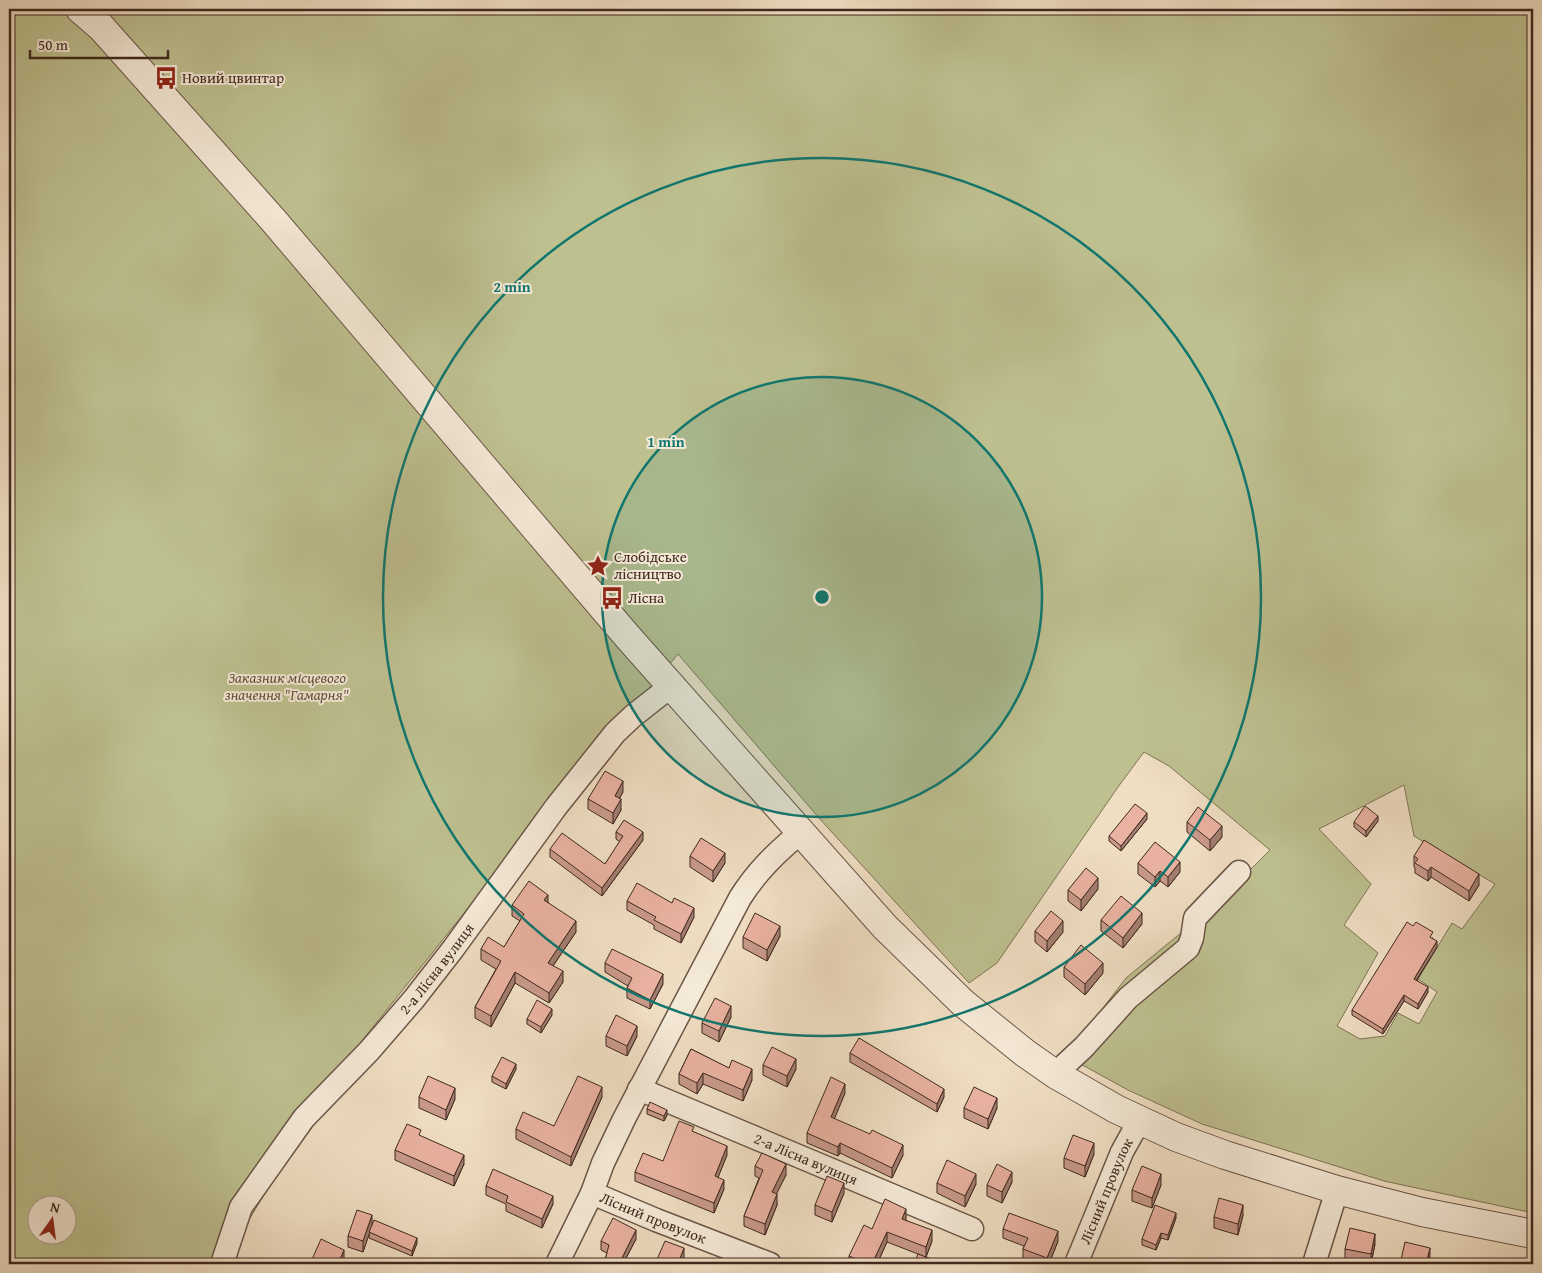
<svg xmlns="http://www.w3.org/2000/svg" width="1542" height="1273" font-family="'Gentium Book Plus',serif">
<rect width="100%" height="100%" fill="#f0dec3"/>
<filter id="stains"><feTurbulence type="fractalNoise" baseFrequency=".004" numOctaves="4"/><feColorMatrix values="0 0 0 0 .2 0 0 0 0 .09 0 0 0 0 .02 0 0 0 .5 -.17"/></filter>
<radialGradient id="worn" r=".72"><stop offset=".6" stop-color="#630" stop-opacity="0"/><stop offset="1" stop-color="#630" stop-opacity=".3"/></radialGradient>
<path fill="#bec090" stroke="#7e7457" fill-rule="evenodd" d="M9,9H1533V1213L1384,1181L1202,1124L1128,1090L1066,1056L1126,978L1215,905L1270,850L1169,766L1144,752L1118,787L997,963L969,983L819,818L678,654L497,872L345,1062L222,1264H9ZM1404,785L1414,836L1495,884L1462,929L1452,923L1418,979L1437,992L1419,1024L1398,1013L1385,1036L1360,1039L1337,1026L1378,953L1344,925L1371,884L1319,829ZM38,1206H68V1236H38Z"/>
<g fill="none" stroke-linecap="round" stroke-linejoin="round">
<defs>
<g id="minor">
<path d="M1055,1074L1084,1047L1128,998L1188,948L1192,938L1195,918L1239,872"/>
<path id="s1" d="M639,1089L972,1229"/>
<path id="s2" d="M592,1193L656,1220L770,1264"/>
<path id="s3" d="M222,1264L241,1207L304,1118L369,1051L414,999L453,949L556,807L615,733L633,716L671,686"/>
<path d="M557,1264L592,1193L603,1163L624,1119L740,898C757,871 777,852 801,832"/>
<path id="s4" d="M1076,1264L1122,1152L1133,1132L1143,1121"/>
<path d="M1314,1264L1337,1190"/>
</g>
<path id="tertiary" d="M80,9L101,27L274,221L627,636L885,927L963,1003L1025,1053L1055,1074L1116,1109L1176,1137L1225,1155L1337,1190L1422,1212L1533,1234"/>
</defs>
<use href="#minor" stroke="#6b5647" stroke-width="25"/>
<use href="#tertiary" stroke="#6b5647" stroke-width="30"/>
<use href="#minor" stroke="#f5ead8" stroke-width="22"/>
<use href="#tertiary" stroke="#f5ead8" stroke-width="28"/>
</g>
<g fill="#c8998a" stroke="#3f291e">
<path d="M623,792L619,799L621,810L613,824L588,809V799Z"/>
<path d="M1147,819L1121,851L1109,841V836Z"/>
<path d="M1378,821L1366,837L1354,827V822Z"/>
<path d="M1187,822L1222,837L1210,851L1187,832Z"/>
<path d="M616,832L643,840L602,896L550,857V849L605,864L620,842L616,839Z"/>
<path d="M690,856L725,863L713,882L690,867Z"/>
<path d="M1414,856L1479,885L1469,901L1431,877L1428,881L1415,873V868L1414,867Z"/>
<path d="M1138,863L1180,872L1168,887L1160,881L1155,887L1138,874Z"/>
<path d="M1098,889L1081,911L1068,901V890Z"/>
<path d="M627,901L672,903L694,917L681,943L654,929V925L627,910Z"/>
<path d="M548,902L576,932L553,966L563,982L549,1003L515,983L491,1027L475,1018V1007L496,969L481,960V949L504,947L520,921L512,916V905Z"/>
<path d="M1101,920L1142,924L1123,948L1101,931Z"/>
<path d="M1035,931L1063,932L1047,952L1035,942Z"/>
<path d="M780,936L767,961L743,948V937Z"/>
<path d="M1432,938L1437,947L1417,980L1428,992L1418,1009L1404,1001L1383,1034L1352,1015V1010L1433,938Z"/>
<path d="M605,963L663,984L650,1009L627,998V988L628,986L605,972Z"/>
<path d="M1064,967L1103,973L1085,995L1064,977Z"/>
<path d="M552,1015L541,1033L527,1024V1019Z"/>
<path d="M731,1017L719,1042L702,1033V1023Z"/>
<path d="M606,1036H637L627,1056L606,1046Z"/>
<path d="M691,1049L752,1080L743,1101L703,1084L697,1094L679,1084V1074Z"/>
<path d="M850,1053L944,1097L937,1112L850,1062Z"/>
<path d="M763,1065L796,1069L787,1087L763,1075Z"/>
<path d="M516,1069L506,1089L492,1082V1076Z"/>
<path d="M845,1093L834,1119L903,1155L892,1178L840,1153L838,1156L807,1143V1133Z"/>
<path d="M419,1097L455,1099L446,1120L419,1108Z"/>
<path d="M602,1097L571,1166L516,1139V1129L554,1126Z"/>
<path d="M964,1108H997L988,1129L964,1118Z"/>
<path d="M647,1109L667,1115L664,1121L647,1114Z"/>
<path d="M694,1132L727,1155L718,1177L724,1189L714,1213L635,1181V1172L663,1161Z"/>
<path d="M395,1150L464,1164L454,1186L395,1160Z"/>
<path d="M1094,1154L1085,1177L1064,1168V1158Z"/>
<path d="M755,1166L786,1175L776,1194L777,1205L765,1235L744,1226V1216L759,1178L755,1176Z"/>
<path d="M1012,1182L1002,1203L987,1196V1185Z"/>
<path d="M937,1183L976,1184L965,1207L937,1193Z"/>
<path d="M1161,1185L1152,1208L1132,1201V1190Z"/>
<path d="M486,1186L553,1204L542,1228L506,1211V1204L486,1195Z"/>
<path d="M844,1193L832,1222L815,1215V1205Z"/>
<path d="M1243,1215L1238,1235L1214,1228V1217Z"/>
<path d="M1176,1218L1168,1240L1161,1238L1156,1250L1142,1245V1239Z"/>
<path d="M906,1220L932,1241L926,1257L939,1264L918,1254L887,1242L877,1264H849V1256L872,1229Z"/>
<path d="M372,1226L417,1243L412,1256L369,1238V1234L363,1252L348,1247V1236Z"/>
<path d="M1003,1229L1058,1241L1049,1264H1039L1023,1258V1249L1024,1246L1003,1238Z"/>
<path d="M636,1239L623,1264H604L607,1253L601,1250V1241Z"/>
<path d="M1375,1244L1371,1264L1345,1259V1249Z"/>
</g>
<g fill="#a37d71" stroke="#3f291e">
<path d="M623,781V792L615,806V796Z"/>
<path d="M621,799V810L613,824V813Z"/>
<path d="M1147,813V819L1121,851V846Z"/>
<path d="M1378,816V821L1366,837V831Z"/>
<path d="M1222,826V837L1210,851V840Z"/>
<path d="M643,832V840L602,896V888Z"/>
<path d="M725,853V863L713,882V871Z"/>
<path d="M1180,862V872L1168,887V877Z"/>
<path d="M1431,867V877L1428,881V871Z"/>
<path d="M1160,871V881L1155,887V877Z"/>
<path d="M1479,874V885L1469,901V891Z"/>
<path d="M1098,878V889L1081,911V900Z"/>
<path d="M548,895V905L544,900Z"/>
<path d="M694,908V917L681,943V934Z"/>
<path d="M1142,913V924L1123,948V938Z"/>
<path d="M576,921V932L548,973V963Z"/>
<path d="M1063,921V932L1047,952V941Z"/>
<path d="M780,926V936L767,961V950Z"/>
<path d="M1437,941V947L1414,984V979Z"/>
<path d="M1103,963V973L1085,995V984Z"/>
<path d="M563,971V982L549,1003V993Z"/>
<path d="M515,972V983L491,1027V1016Z"/>
<path d="M663,974V984L650,1009V1000Z"/>
<path d="M1428,987V992L1418,1009V1004Z"/>
<path d="M1404,995V1001L1383,1034V1029Z"/>
<path d="M731,1006V1017L719,1042V1031Z"/>
<path d="M552,1009V1015L541,1033V1027Z"/>
<path d="M637,1026V1036L627,1056V1046Z"/>
<path d="M796,1059V1069L787,1087V1076Z"/>
<path d="M516,1064V1069L506,1089V1084Z"/>
<path d="M752,1069V1080L743,1101V1090Z"/>
<path d="M703,1073V1084L697,1094V1083Z"/>
<path d="M845,1084V1093L831,1127V1117Z"/>
<path d="M602,1087V1097L571,1166V1157Z"/>
<path d="M455,1088V1099L446,1120V1110Z"/>
<path d="M944,1089V1097L937,1112V1104Z"/>
<path d="M997,1098V1108L988,1129V1119Z"/>
<path d="M667,1110V1115L664,1121V1116Z"/>
<path d="M840,1143V1153L838,1156V1147Z"/>
<path d="M1094,1143V1154L1085,1177V1166Z"/>
<path d="M903,1145V1155L892,1178V1168Z"/>
<path d="M727,1146V1155L715,1185V1176Z"/>
<path d="M464,1155V1164L454,1186V1176Z"/>
<path d="M786,1164V1175L772,1203V1192Z"/>
<path d="M1012,1172V1182L1002,1203V1192Z"/>
<path d="M976,1174V1184L965,1207V1196Z"/>
<path d="M1161,1174V1185L1152,1208V1198Z"/>
<path d="M724,1180V1189L714,1213V1203Z"/>
<path d="M844,1183V1193L832,1222V1212Z"/>
<path d="M777,1194V1205L765,1235V1224Z"/>
<path d="M553,1196V1204L542,1228V1219Z"/>
<path d="M1243,1205V1215L1238,1235V1224Z"/>
<path d="M906,1209V1220L902,1229V1219Z"/>
<path d="M1176,1213V1218L1168,1240V1235Z"/>
<path d="M372,1215V1226L363,1252V1241Z"/>
<path d="M636,1230V1239L623,1264H619Z"/>
<path d="M932,1230V1241L926,1257V1247Z"/>
<path d="M1058,1231V1241L1049,1264H1047V1258Z"/>
<path d="M887,1232V1242L877,1264H872Z"/>
<path d="M1161,1233V1238L1156,1250V1245Z"/>
<path d="M1375,1234V1244L1371,1264V1254Z"/>
<path d="M417,1238V1243L412,1256V1251Z"/>
<path d="M684,1248V1258L682,1264L679,1261Z"/>
<path d="M1430,1248V1258L1429,1264H1426Z"/>
<path d="M344,1250V1260L342,1264H338Z"/>
</g>
<g fill="#e9b2a1" stroke="#3f291e">
<path d="M605,771L623,781L615,796L621,799L613,813L588,799Z"/>
<path d="M1135,804L1147,813L1121,846L1109,836Z"/>
<path d="M1365,806L1378,816L1366,831L1354,822Z"/>
<path d="M1198,807L1222,826L1210,840L1187,822Z"/>
<path d="M624,820L643,832L602,888L550,849L562,833L605,864L623,836L616,832Z"/>
<path d="M701,838L725,853L713,871L690,856Z"/>
<path d="M1424,840L1479,874L1469,891L1431,867L1428,871L1415,863L1418,859L1414,856Z"/>
<path d="M1155,842L1180,862L1168,877L1160,871L1155,877L1138,863Z"/>
<path d="M1086,868L1098,878L1081,900L1068,890Z"/>
<path d="M529,881L548,895L544,900L576,921L548,963L563,971L549,993L515,972L491,1016L475,1007L501,961L481,949L488,937L504,947L524,914L512,905Z"/>
<path d="M637,883L672,903L674,898L694,908L681,934L654,920L656,917L627,901Z"/>
<path d="M1121,896L1142,913L1123,938L1101,920Z"/>
<path d="M1051,911L1063,921L1047,941L1035,931Z"/>
<path d="M755,913L780,926L767,950L743,937Z"/>
<path d="M1407,922L1413,926L1416,922L1433,932L1430,937L1437,941L1414,979L1428,987L1418,1004L1404,995L1383,1029L1352,1010Z"/>
<path d="M1081,945L1103,963L1085,984L1064,967Z"/>
<path d="M612,949L663,974L650,1000L627,988L632,978L605,963Z"/>
<path d="M715,998L731,1006L719,1031L702,1023Z"/>
<path d="M537,1000L552,1009L541,1027L527,1019Z"/>
<path d="M616,1015L637,1026L627,1046L606,1036Z"/>
<path d="M859,1038L944,1089L937,1104L850,1053Z"/>
<path d="M772,1047L796,1059L787,1076L763,1065Z"/>
<path d="M691,1049L729,1068L732,1060L752,1069L743,1090L703,1073L697,1083L679,1074Z"/>
<path d="M502,1057L516,1064L506,1084L492,1076Z"/>
<path d="M428,1076L455,1088L446,1110L419,1097Z"/>
<path d="M578,1076L602,1087L571,1157L516,1129L523,1112L554,1126Z"/>
<path d="M831,1077L845,1084L831,1117L870,1134L872,1130L903,1145L892,1168L840,1143L838,1147L807,1133Z"/>
<path d="M974,1087L997,1098L988,1119L964,1108Z"/>
<path d="M650,1102L667,1110L664,1116L647,1109Z"/>
<path d="M679,1121L694,1127L692,1131L727,1146L715,1176L724,1180L714,1203L635,1172L643,1153L663,1161Z"/>
<path d="M407,1124L421,1130L419,1135L464,1155L454,1176L395,1150Z"/>
<path d="M1073,1135L1094,1143L1085,1166L1064,1158Z"/>
<path d="M762,1153L786,1164L772,1192L777,1194L765,1224L744,1216L763,1170L755,1166Z"/>
<path d="M947,1160L976,1174L965,1196L937,1183Z"/>
<path d="M997,1164L1012,1172L1002,1192L987,1185Z"/>
<path d="M1142,1166L1161,1174L1152,1198L1132,1190Z"/>
<path d="M493,1169L553,1196L542,1219L506,1202L508,1196L486,1186Z"/>
<path d="M827,1176L844,1183L832,1212L815,1205Z"/>
<path d="M1219,1198L1243,1205L1238,1224L1214,1217Z"/>
<path d="M885,1199L906,1209L902,1219L932,1230L926,1247L887,1232L872,1264H867L849,1256L864,1225L872,1229Z"/>
<path d="M1155,1205L1176,1213L1168,1235L1161,1233L1156,1245L1142,1239Z"/>
<path d="M357,1210L372,1215L363,1241L348,1236Z"/>
<path d="M1009,1213L1058,1231L1047,1258L1023,1249L1028,1238L1003,1229Z"/>
<path d="M613,1218L636,1230L619,1264H604L609,1245L601,1241Z"/>
<path d="M374,1220L417,1238L412,1251L369,1232Z"/>
<path d="M1350,1228L1375,1234L1371,1254L1345,1249Z"/>
<path d="M321,1239L344,1250L338,1264H310Z"/>
<path d="M665,1241L684,1248L679,1261L686,1264H655Z"/>
<path d="M1405,1242L1430,1248L1426,1264H1400Z"/>
<path d="M918,1254L939,1262L938,1264H914Z"/>
<path d="M717,1262L723,1264H716Z"/>
</g>
<circle cx="822" cy="597" r="220" fill="#0f766e" fill-opacity=".12"/>
<g fill="none" stroke="#0f766e" stroke-width="2.5">
<circle cx="822" cy="597" r="220"/>
<circle cx="822" cy="597" r="439"/>
</g>
<defs>
<symbol id="bus-bare" viewBox="-9 -9 18 18"><path d="M-5-6H5V4H4V6H2V4H-2V6H-4V4H-5ZM-3.5-4V0h7V-4ZM-3.5 1.2v1.5H-2V1.2ZM2 1.2v1.5H3.5V1.2Z" fill="#8f2418" stroke="#f5ead8" stroke-width="2.5" paint-order="stroke"/></symbol>
<symbol id="sight-bare" viewBox="-9 -9 18 18"><path d="M0-6L1.8-2.2L6-1.7L2.9 1.2L3.7 5.4L0 3.3L-3.7 5.4L-2.9 1.2L-6-1.7L-1.8-2.2Z" fill="#8f2418" stroke="#f5ead8" stroke-width="2.5" paint-order="stroke"/></symbol>
</defs>
<g fill-rule="evenodd">
<use href="#bus-bare" x="150" y="62" width="32" height="32"/>
<use href="#sight-bare" x="582" y="550" width="32" height="32"/>
<use href="#bus-bare" x="596" y="582" width="32" height="32"/>
</g>
<g text-anchor="middle" stroke-width="4" stroke-linejoin="round" paint-order="stroke">
<g font-size="15" fill="#3f291e" stroke="#f5ead8" text-anchor="start">
<text x="182" y="83">Новий цвинтар</text>
<text x="614" y="562">Слобідське<tspan x="614" dy="17">лісництво</tspan></text>
<text x="628" y="603">Лісна</text>
</g>
<g font-size="15" font-style="italic" fill="#5f4f3a" stroke="#f5ead8">
<text x="287" y="683">Заказник місцевого<tspan x="287" dy="17">значення "Гамарня"</tspan></text>
</g>
<g font-size="15" fill="#3f291e" stroke="#f5ead8">
<text dy="5" stroke="none"><textPath href="#s3" startOffset="369">2-а Лісна вулиця</textPath></text>
<text dy="5" stroke="none"><textPath href="#s1" startOffset="181">2-а Лісна вулиця</textPath></text>
<text dy="5" stroke="none"><textPath href="#s4" startOffset="79">Лісний провулок</textPath></text>
<text dy="5" stroke="none"><textPath href="#s2" startOffset="66">Лісний провулок</textPath></text>
</g>
</g>
<circle cx="822" cy="597" r="8" fill="#0f766e" stroke="#f5ead8" stroke-width="2.5"/>
<g font-size="15" text-anchor="middle" font-weight="bold" fill="#0f766e" stroke="#f5ead8" stroke-width="4" stroke-linejoin="round" paint-order="stroke">
<text x="512" y="292">2 min</text>
<text x="666" y="447">1 min</text>
</g>
<rect width="1542" height="1273" fill="none" stroke="#f0dec3" stroke-width="30"/>
<rect x="10" y="10" width="1522" height="1253" fill="none" stroke="#3f291e" stroke-width="2.5"/>
<rect x="15" y="15" width="1512" height="1243" fill="none" stroke="#3f291e"/>
<g transform="translate(52 1220) rotate(14)"><circle r="24" fill="#f5ead8" stroke="#ac9d8e"/>
<path d="M0-4L9 19L0 12L-9 19Z" fill="#8f2418"/>
<text y="-8" font-size="14" font-weight="bold" text-anchor="middle" fill="#3f291e">N</text>
</g>
<path d="M30 50v8h138v-8" fill="none" stroke="#3f291e" stroke-width="2.5"/>
<text x="38" y="50" font-size="15" fill="#3f291e" stroke="#f5ead8" stroke-width="4" paint-order="stroke">50 m</text>
<rect width="100%" height="100%" filter="url(#stains)"/>
<rect width="100%" height="100%" fill="url(#worn)"/>
</svg>
